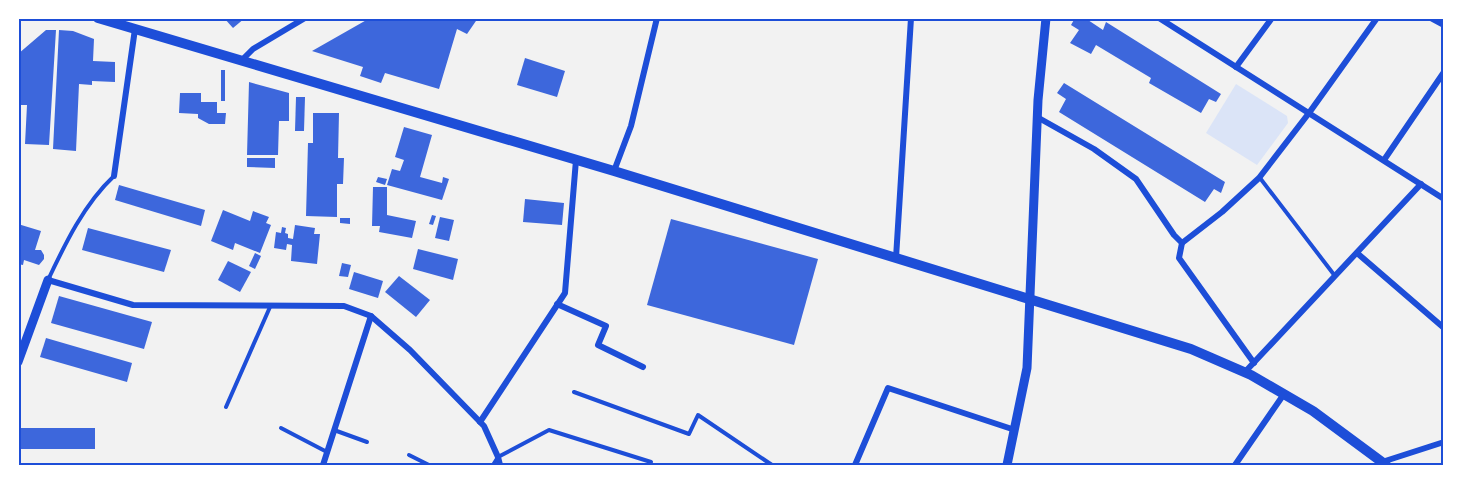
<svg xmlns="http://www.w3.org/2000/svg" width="1462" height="483" font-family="'DM Sans',sans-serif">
<rect width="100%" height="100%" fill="#f2f2f2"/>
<path fill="#dbe4f7" d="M1236,84L1287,116L1288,123L1257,165L1206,133Z"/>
<g fill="#3d67dc">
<path d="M224,18H245L233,28Z"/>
<path d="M370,18H478L467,34L457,29L439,89L385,73L381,83L360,76L363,67L312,51Z"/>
<path d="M1075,18H1085L1103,30L1106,22L1221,94L1216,102L1209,99L1201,113L1149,83L1151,78L1096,45L1091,54L1070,43L1079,30L1071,25Z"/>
<path d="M46,30H56L49,145L25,144L27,105H18V54Z"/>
<path d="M59,30L73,31L94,39L93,61L115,62V82L92,81V85L79,84L76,151L53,149Z"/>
<path d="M525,58L565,71L557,97L517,85Z"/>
<rect x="221" y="70" width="4" height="31"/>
<path d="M249,82L289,93V121H279L278,155H247Z"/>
<path d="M1064,83L1225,182L1221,193L1214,189L1205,202L1059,112L1066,99L1057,93Z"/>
<path d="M180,93H201V102H217V113H226L225,124H209L198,118V114L179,113Z"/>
<path d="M296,97H305L304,131H295Z"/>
<path d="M313,113H339L338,158H344L343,184H337V217L306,216L308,143H313Z"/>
<path d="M404,127L432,135L420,177L442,183L443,177L449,179L442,200L387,185L392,169L400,171L404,160L395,157Z"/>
<path d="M247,158H275V168L247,167Z"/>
<path d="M378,177L387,179L385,185L376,182Z"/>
<path d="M119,185L205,210L201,226L115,200Z"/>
<path d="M373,187H387V215L416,221L412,238L379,232L380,226H372Z"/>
<path d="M525,199L564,203L562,225L523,222Z"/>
<path d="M223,210L250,221L253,211L269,217L266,223L271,225L260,253L235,243L233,250L211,241Z"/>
<path d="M432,215L436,216L433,225L429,224Z"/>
<path d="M440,217L454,220L449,241L435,238Z"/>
<path d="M340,218H350V224L340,223Z"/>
<path d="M671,219L818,259L794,345L647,305Z"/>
<path d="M18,224L41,231L35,250H41L44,255V259L39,265L24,260L23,265L18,264Z"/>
<path d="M295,225L315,228L314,234H320L317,264L291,261L292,245L287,244L286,250L274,248L276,232L281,233L282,227L286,228L285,233L288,234V238L293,239Z"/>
<path d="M88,228L171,250L164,272L82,250Z"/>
<path d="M418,249L458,259L453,280L413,269Z"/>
<path d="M255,253L261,256L255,269L249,266Z"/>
<path d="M228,261L251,272L240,292L218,280Z"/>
<path d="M342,263L351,265L348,277L339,276Z"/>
<path d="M354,272L383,281L378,298L349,289Z"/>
<path d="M399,276L430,300L416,317L385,292Z"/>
<path d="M59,296L152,322L144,349L51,323Z"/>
<path d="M46,338L132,363L127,382L40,357Z"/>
<rect x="18" y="428" width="77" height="21"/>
</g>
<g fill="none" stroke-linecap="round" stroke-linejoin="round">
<g stroke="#1d4ed8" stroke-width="4">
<path d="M1260,178L1335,276"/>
<path d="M48,280C65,244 84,204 114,176"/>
<path d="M574,392L689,434L698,415L772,465"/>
<path d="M226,407L270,307"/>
<path d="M281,428L327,452"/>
<path d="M334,430L367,442"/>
<path d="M409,455L429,465"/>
<path d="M493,465L498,457L549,430L651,462"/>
</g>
<g stroke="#1d4ed8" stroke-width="6">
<path d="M1159,18L1444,199"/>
<path d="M1431,18L1444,25"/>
<path d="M241,61L253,49L305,18"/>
<path d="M1236,67L1272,18"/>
<path d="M1037,117L1094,149L1136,179L1174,235L1182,243L1179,258L1254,363"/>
<path d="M1384,160L1444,72"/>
<path d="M614,171L631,126L657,18"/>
<path d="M114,176L135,29"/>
<path d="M1182,243L1222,212L1259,178L1309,113L1377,18"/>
<path d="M1357,253L1444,328"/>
<path d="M896,258L911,18"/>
<path d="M48,280L133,305L344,306L371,316L410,350L484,426L498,457L500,465"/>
<path d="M557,304L606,326L598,345L643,367"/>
<path d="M1245,372L1421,184"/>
<path d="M480,422L565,293L576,160"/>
<path d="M1382,462L1444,442"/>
<path d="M323,465L371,316"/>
<path d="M855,465L888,388L1015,430"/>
<path d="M1235,465L1284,394"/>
</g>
<g stroke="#1d4ed8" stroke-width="9">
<path d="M18,362L48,280"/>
<path d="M1007,465L1027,368L1038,100L1046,18"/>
</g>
<path stroke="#1d4ed8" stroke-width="10" d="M98,18L614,171L1191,349L1251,375L1313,411L1386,465"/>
</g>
<rect width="1462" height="483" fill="none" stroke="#ffffff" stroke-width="39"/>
<rect x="20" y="20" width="1422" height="444" fill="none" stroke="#1d4ed8" stroke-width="2"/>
</svg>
